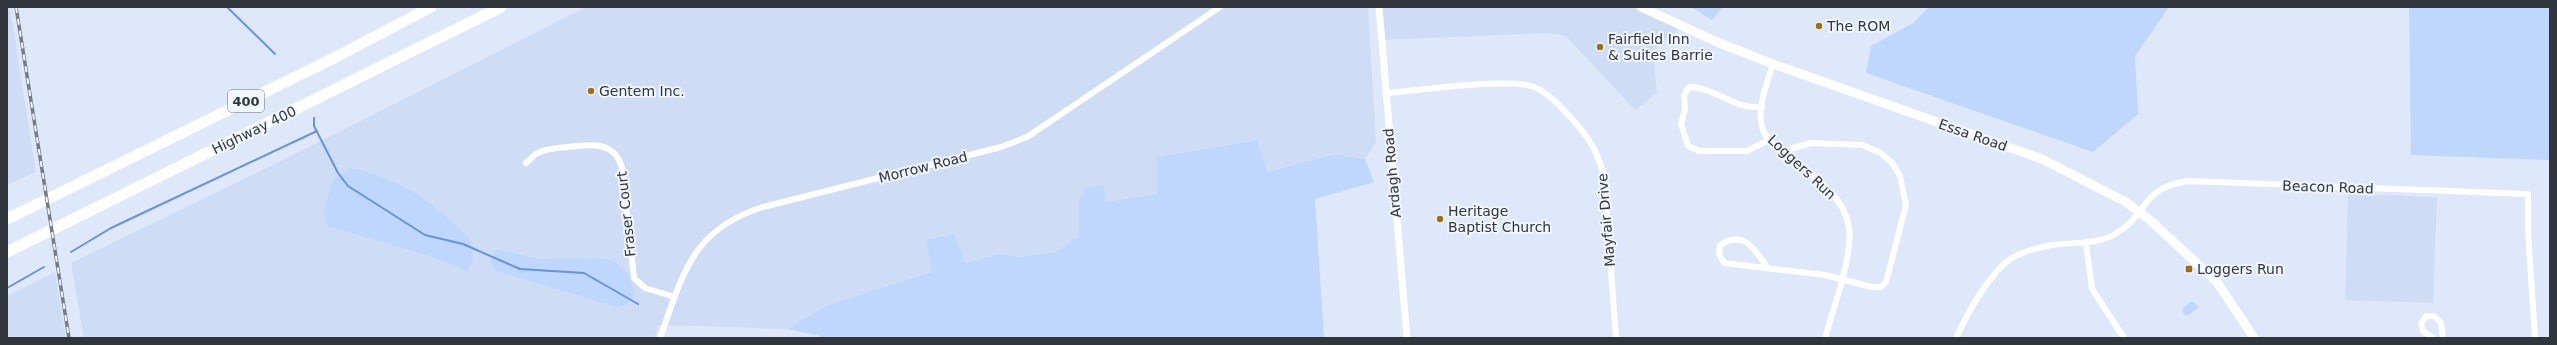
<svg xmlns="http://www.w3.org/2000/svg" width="2557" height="345" font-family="'DejaVu Sans',sans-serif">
<rect width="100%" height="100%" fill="#dee8fa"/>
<g fill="#ceddf5">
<path d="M7,7H10L36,172L7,185Z"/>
<path d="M586,7H1368L1376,142L1365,159L1335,154L1266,172L1257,140L1157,157V194L1106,202L1079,198V237L1054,252L1020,257L999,254L965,263L926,240L932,272L828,305L787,329L659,325L654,338H84L71,263L291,156Z"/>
<path d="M1379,7H1641L1682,26L1653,50L1657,93L1635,110L1566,36L1548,33L1382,40Z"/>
<path d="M2348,194L2437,197L2433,303L2345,300Z"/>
<path d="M55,272L66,338H7V296Z"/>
</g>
<g fill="#bfd6fd">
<path d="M1691,7H1723L1712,20Z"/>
<path d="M1929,7H2169L2135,56L2138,114L2093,152L1866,73L1871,46L1913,23Z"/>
<path d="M2409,7H2550V160L2411,155Z"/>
<path d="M1257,140L1267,172L1335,154L1365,159L1374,182L1315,199L1324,338H821V336L787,329L828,305L932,272L926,240L954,234L965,263L999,254L1020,257L1054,252L1079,237V198L1087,189L1103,185L1106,202L1157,194V157Z"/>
<path d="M351,168C405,181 434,202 471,241L473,260L467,271L430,256L328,226L324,212L333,179Z"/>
<path d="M495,249L539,259L592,258L613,260L628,274L635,293L626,305L617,307L497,271L490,262Z"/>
<path d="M2192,301L2199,307L2188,316L2184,315L2182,309Z"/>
</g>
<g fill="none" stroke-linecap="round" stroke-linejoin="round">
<g stroke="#6792dc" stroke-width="2">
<path d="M227,7L275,54"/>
<path d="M314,118V126L338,173L348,186L425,235L463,244L520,269L584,273L638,304"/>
<path d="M71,252L111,228L317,131"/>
<path d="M7,288L44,267"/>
</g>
<g stroke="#fff" stroke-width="6">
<path d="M1773,64C1767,83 1757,107 1762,127C1764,136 1772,143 1778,149C1805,173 1844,190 1849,228C1853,256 1833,309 1825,338"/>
<path d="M1385,93C1416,91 1510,77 1534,87C1550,94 1560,106 1571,118C1589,137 1599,153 1604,178L1616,338"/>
<path d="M1762,107C1734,110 1715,87 1689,87L1684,95L1685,109L1681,124L1688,146L1699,151H1747L1769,140"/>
<path d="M526,163C530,160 533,155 538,153C547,148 558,148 568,147C590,144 615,141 622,168L634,278L645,288L675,297"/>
<path d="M2086,243L2092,289L2124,338"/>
<path d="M1767,267C1755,250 1744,229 1720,245L1719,254L1724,263L1825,275L1872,287H1881L1886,282L1906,205L1900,176L1893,164L1881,153L1862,145L1811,143L1790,149L1784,154"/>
<path d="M660,338C683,274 692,229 763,207L1001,147L1027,137L1220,7"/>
<path d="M1956,338C1967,314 1989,273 2012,258C2022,252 2040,247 2052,245C2073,242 2096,245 2115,234C2149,215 2139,188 2188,181L2528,194V232L2535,338"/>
<path d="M2433,338L2423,331L2421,324L2426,316H2434L2441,323L2443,338"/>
</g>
<path stroke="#fff" stroke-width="7" d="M1379,7L1407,338"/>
<path stroke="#fff" stroke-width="9" d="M1641,7L1717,42L1773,64L2042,159L2126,202L2151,221L2217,282L2254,338"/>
<g stroke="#fff" stroke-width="11">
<path d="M7,219L338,56L431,7"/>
<path d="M7,252L501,7"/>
</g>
<defs>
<path id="rail" d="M16,7L69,338"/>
</defs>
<use href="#rail" stroke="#757b87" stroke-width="3.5"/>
<use href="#rail" stroke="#f1f5fc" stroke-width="2" stroke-dasharray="6" stroke-linecap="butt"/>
</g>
<g fill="#99711d" stroke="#f1f5fc" stroke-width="1.5">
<circle cx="1819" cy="26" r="4"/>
<circle cx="1600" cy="47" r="4"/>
<circle cx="591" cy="91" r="4"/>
<circle cx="1440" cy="219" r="4"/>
<rect x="2185" y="265" width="8" height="8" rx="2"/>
</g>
<g text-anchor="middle" stroke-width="4" stroke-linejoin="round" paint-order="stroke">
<rect fill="#f1f5fc" stroke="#6b6f76" stroke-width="1" x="228" y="90" width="36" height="22" rx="3"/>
<g font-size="13" font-weight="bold" fill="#31353c">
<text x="246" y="106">400</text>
</g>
<g font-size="14" fill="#31353c" stroke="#f1f5fc" text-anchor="start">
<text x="1827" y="31">The ROM</text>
<text x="1608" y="44">Fairfield Inn<tspan x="1608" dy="16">&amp; Suites Barrie</tspan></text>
<text x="599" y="96">Gentem Inc.</text>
<text x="1448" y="216">Heritage<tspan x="1448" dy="16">Baptist Church</tspan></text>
<text x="2197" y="274">Loggers Run</text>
</g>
<g font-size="14" fill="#31353c" stroke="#f1f5fc">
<text transform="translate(254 130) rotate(-26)" y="5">Highway 400</text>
<text transform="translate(1973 135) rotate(19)" y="5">Essa Road</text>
<text transform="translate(923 167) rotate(-14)" y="5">Morrow Road</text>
<text transform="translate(1802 167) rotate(43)" y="5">Loggers Run</text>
<text transform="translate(1392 173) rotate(-95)" y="5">Ardagh Road</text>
<text transform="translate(2328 187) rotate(2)" y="5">Beacon Road</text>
<text transform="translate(626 214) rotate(-96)" y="5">Fraser Court</text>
<text transform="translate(1606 220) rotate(-95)" y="5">Mayfair Drive</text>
</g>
</g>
<rect width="2557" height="345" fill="none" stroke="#31353c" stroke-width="16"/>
</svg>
